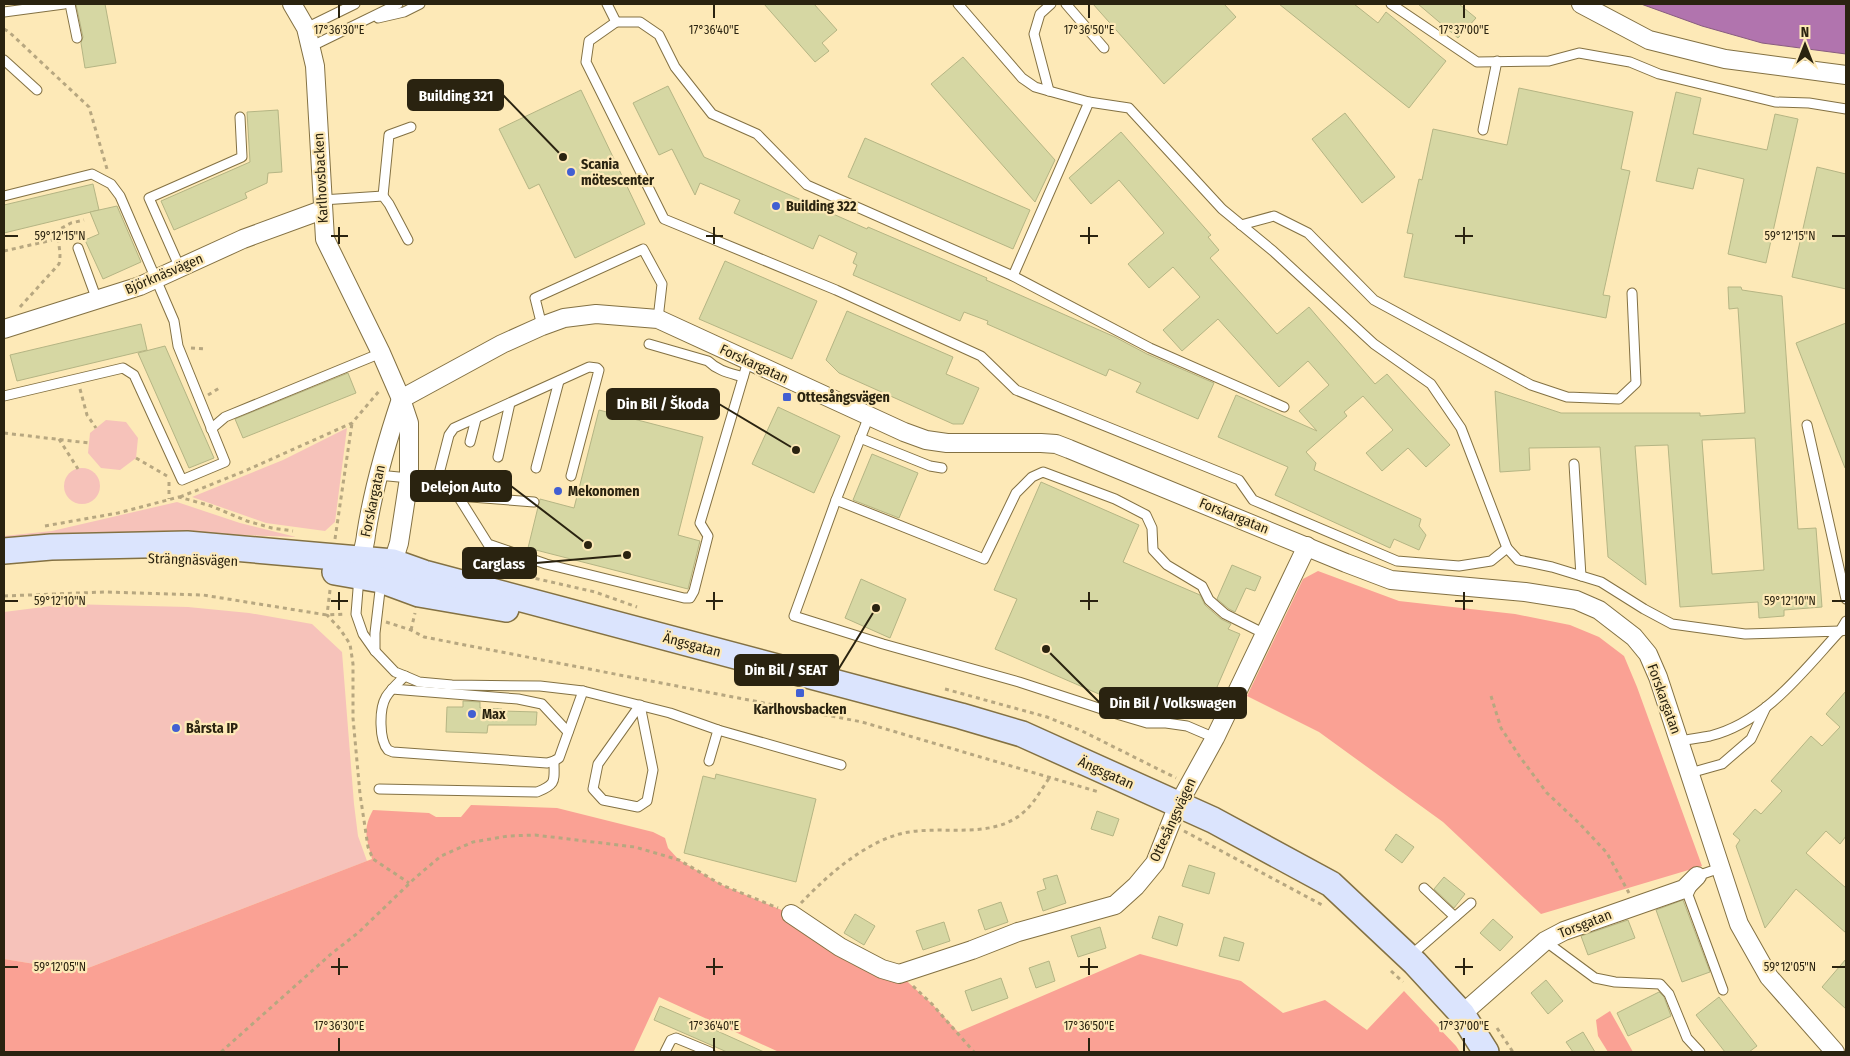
<svg xmlns="http://www.w3.org/2000/svg" width="1850" height="1056" font-family="'Fira Sans Condensed',sans-serif">
<style>
.green{fill:#f6c2ba}
.forest{fill:#faa194}
.water{fill:#b174ae;stroke:#885c7f}
.building{fill:#d6d7a3;stroke:#b5b584;fill-rule:evenodd}
.lines{fill:none;stroke-linecap:round;stroke-linejoin:round}
.service-casing{stroke:#837143;stroke-width:11}
.minor-casing{stroke:#837143;stroke-width:20}
.secondary-casing{stroke:#837143;stroke-width:28}
.path{stroke:#b7a780;stroke-width:3;stroke-dasharray:4 4;stroke-linecap:butt}
.service{stroke:#fff;stroke-width:9}
.minor{stroke:#fff;stroke-width:18}
.secondary{stroke:#dbe4fd;stroke-width:25}
.ticks{fill:none;stroke:#2a2310;stroke-width:2}
.poi-dot{fill:#425fd2;stroke:#fde9b7;stroke-width:2}
.labels{text-anchor:middle;dominant-baseline:central;stroke-width:4.5;stroke-linejoin:round;paint-order:stroke}
.poi-label{font-size:14px;font-weight:bold;fill:#2a2310;stroke:#fde9b7;text-anchor:start}
.street-label{font-size:14px;fill:#2a2310;stroke:#fde9b7}
.ticks-label{font-size:12px;text-anchor:middle;fill:#2a2310;stroke:#fde9b7;stroke-width:4.5;stroke-linejoin:round;paint-order:stroke}
.leader{fill:none;stroke:#2a2310;stroke-width:2}
.callout-dot{fill:#2a2310;stroke:#fde9b7;stroke-width:2}
.callout{fill:#2a2310;stroke:#2a2310;stroke-width:2}
.callout-label{font-size:15px;text-anchor:middle;font-weight:bold;fill:#fff}
</style>
<rect width="100%" height="100%" fill="#fde9b7"/>
<!-- green -->
<g class="green">
<path d="M106,420L126,422L138,438L136,458L120,470L101,468L88,453L90,433Z"/>
<path d="M347,428L335,522L325,531L266,523L192,497L283,460Z"/>
<circle cx="82" cy="486" r="18"/>
<path d="M177,502L240,523L296,537L189,533L4,541V536L52,531Z"/>
<path d="M67,604L188,607L249,613L312,624L342,652L354,804L358,836L367,861L88,968L47,966L4,959V612Z"/>
</g>
<!-- forest -->
<g class="forest">
<path d="M1318,571L1399,601L1515,614L1570,625L1599,637L1624,656L1637,687L1702,866L1541,914L1443,822L1319,732L1247,696L1303,579Z"/>
<path d="M471,805L557,808L653,832L665,838L668,848L679,860L722,885L791,914L899,974L932,1004L958,1032L1140,954L1241,981L1283,1013L1325,1000L1367,1030L1404,991L1456,1046L1460,1052H779L659,997L634,1051L4,1052V959L47,966L88,968L372,859C367,839 362,830 373,810L429,813L436,817H461Z"/>
<path d="M1610,1011L1633,1052H1608L1598,1036L1596,1020Z"/>
</g>
<!-- water -->
<path class="water" d="M1641,4H1846V54L1762,43L1702,26Z"/>
<!-- building -->
<g class="building">
<path d="M76,4H105L116,63L85,68L81,43L83,37Z"/>
<path d="M764,4H814L837,30L822,43L829,51L815,62Z"/>
<path d="M1093,4H1224L1236,17L1164,84Z"/>
<path d="M1279,4H1354L1378,23L1386,12L1446,61L1409,108Z"/>
<path d="M1418,4H1459L1476,18L1458,38Z"/>
<path d="M963,57L1055,160L1035,202L931,84Z"/>
<path d="M668,86L704,157L867,229L868,227L987,278L986,280L1115,337L1147,354L1214,383L1198,419L1136,392L1141,383L1109,369L1106,376L987,324L988,321L964,312L960,321L853,275L857,265L853,263L857,253L819,235L813,249L734,213L740,200L700,183L695,195L672,149L659,155L633,103Z"/>
<path d="M1519,88L1633,112L1621,169L1630,171L1603,295L1610,296L1606,318L1404,277L1413,234L1407,233L1419,179L1422,180L1433,129L1507,145Z"/>
<path d="M581,90L645,224L575,258L539,184L529,189L499,129Z"/>
<path d="M1676,92L1701,98L1693,134L1767,150L1775,114L1798,119L1766,263L1728,254L1744,179L1698,168L1693,189L1656,181Z"/>
<path d="M278,110L282,172L268,173L267,183L245,193L247,198L174,230L161,201L250,162L247,112Z"/>
<path d="M1345,113L1395,177L1362,203L1312,139Z"/>
<path d="M1121,132L1211,235L1208,237L1219,250L1210,258L1277,334L1309,307L1375,384L1387,374L1450,445L1426,467L1408,448L1382,471L1366,453L1393,430L1363,396L1344,412L1347,416L1306,452L1316,463L1314,470L1421,519L1419,526L1426,535L1419,550L1394,539L1390,548L1275,495L1288,467L1218,437L1236,395L1317,431L1299,411L1329,385L1308,361L1279,387L1218,319L1182,351L1163,330L1200,297L1173,267L1149,288L1128,264L1164,233L1119,180L1091,204L1069,178Z"/>
<path d="M865,138L1030,210L1013,249L848,177Z"/>
<path d="M1817,167L1846,174V289L1792,277Z"/>
<path d="M93,184L99,210L4,233V205Z"/>
<path d="M117,206L141,262L103,279L85,240L99,234L90,212Z"/>
<path d="M725,261L817,301L792,359L699,319Z"/>
<path d="M1728,287H1741L1742,290L1782,296L1798,529L1816,528L1822,607L1784,610V616L1759,618L1758,602L1680,607L1668,445L1635,446L1646,585L1608,557L1600,447L1529,448L1530,470L1500,472L1495,391L1561,413H1700V416L1745,413L1738,308L1729,309ZM1755,438L1764,570L1712,574L1702,440Z"/>
<path d="M847,311L953,357L946,374L979,388L963,424H953L839,373L826,360Z"/>
<path d="M1846,323V468H1845L1796,343Z"/>
<path d="M141,324L147,350L17,381L10,355Z"/>
<path d="M165,346L214,458L189,468L138,353Z"/>
<path d="M348,373L356,393L243,438L235,419Z"/>
<path d="M778,407L840,436L814,493L752,464Z"/>
<path d="M599,410L703,437L678,535L700,541L688,589L528,548L540,499L574,508Z"/>
<path d="M872,454L918,473L899,518L853,500Z"/>
<path d="M1041,482L1139,525L1123,562L1200,595L1205,605L1221,619L1231,624L1228,629L1240,634L1204,717L1153,695L1145,714L995,649L1017,599L994,590Z"/>
<path d="M1232,565L1261,577L1255,591L1246,588L1235,612L1229,609L1217,599Z"/>
<path d="M861,579L906,599L890,638L845,618Z"/>
<path d="M1846,691V836L1840,844L1826,831L1806,853L1846,888V933L1796,889L1765,928L1736,846L1740,840L1733,834L1755,809L1761,814L1782,791L1771,781L1811,736L1822,746L1840,727L1826,714Z"/>
<path d="M463,701L480,702V708L502,709V711L537,712L536,725H488L487,733L446,732L447,707H463Z"/>
<path d="M716,774L816,799L796,882L684,853L703,776L715,779Z"/>
<path d="M1097,811L1119,819L1113,836L1091,829Z"/>
<path d="M1396,834L1414,847L1402,863L1385,850Z"/>
<path d="M1189,865L1215,873L1209,894L1182,886Z"/>
<path d="M1057,875L1066,903L1043,911L1037,892L1046,889L1043,879Z"/>
<path d="M1444,877L1465,894L1454,908L1434,889Z"/>
<path d="M1683,900L1710,972L1682,982L1656,910Z"/>
<path d="M1001,902L1008,922L985,930L978,910Z"/>
<path d="M855,914L875,926L864,945L844,933Z"/>
<path d="M1159,916L1183,924L1177,946L1152,938Z"/>
<path d="M1493,919L1513,937L1500,951L1480,933Z"/>
<path d="M1628,920L1635,938L1588,955L1581,936Z"/>
<path d="M944,922L950,941L923,950L916,931Z"/>
<path d="M1100,927L1106,948L1078,957L1071,936Z"/>
<path d="M1224,937L1244,943L1239,961L1219,956Z"/>
<path d="M1846,959V1009L1822,987Z"/>
<path d="M1049,961L1055,981L1036,988L1029,968Z"/>
<path d="M1001,978L1008,998L972,1011L965,991Z"/>
<path d="M1546,980L1563,1001L1548,1014L1531,993Z"/>
<path d="M1659,992L1664,997L1671,1016L1628,1036L1617,1013Z"/>
<path d="M1719,997L1757,1046L1749,1052H1725L1696,1015Z"/>
<path d="M660,1006L695,1021L764,1052H727L654,1020Z"/>
<path d="M1583,1032L1595,1052H1573L1566,1042Z"/>
</g>
<g class="lines">
<defs>
<g id="service">
<path d="M70,4L77,38"/>
<path d="M607,4L616,22L589,41L586,62L664,219L836,290L981,356L1016,390L1239,480L1253,500L1397,561L1459,566L1491,561L1507,548L1518,560L1552,567L1601,582L1644,609L1672,624L1745,634L1840,631C1803,671 1766,722 1710,736C1700,738 1690,739 1680,741"/>
<path d="M958,4L1022,78L1035,87L1049,91L1089,102L1129,108L1222,209L1273,251L1374,344L1431,384L1461,428L1507,548"/>
<path d="M1066,4L1104,48"/>
<path d="M1391,4L1477,62L1549,61L1579,53L1630,62L1659,74L1775,102L1809,103L1846,109"/>
<path d="M4,12L64,4"/>
<path d="M378,18L404,12L420,4"/>
<path d="M616,22H640L659,35L675,67L712,114L757,134L807,185L1013,276L1150,348L1284,407"/>
<path d="M306,28L355,4"/>
<path d="M310,47L398,4"/>
<path d="M4,60L37,90"/>
<path d="M1049,91L1034,34L1040,14L1051,4"/>
<path d="M1483,130L1497,61"/>
<path d="M4,196L92,174L111,184L120,196L174,321L178,346L225,462L182,480L134,375L123,368L4,396"/>
<path d="M383,196L389,135L411,127"/>
<path d="M322,200L383,196L389,204L408,240"/>
<path d="M1241,225L1274,216L1308,233L1374,300L1531,385L1567,397L1619,399L1636,383L1632,293"/>
<path d="M78,248L97,300"/>
<path d="M180,268L149,198L242,157L240,117"/>
<path d="M1013,276L1089,102"/>
<path d="M542,326L535,298L643,249L662,284L658,319"/>
<path d="M649,344L708,361C718,371 730,373 743,377"/>
<path d="M869,416L836,500L794,616L883,644L1019,682L1120,715L1147,723H1166L1187,726L1215,738"/>
<path d="M1807,425L1846,599"/>
<path d="M211,429L225,417L381,353"/>
<path d="M860,438L930,466L942,468"/>
<path d="M470,442L476,419"/>
<path d="M498,457L510,403"/>
<path d="M1574,464L1581,576"/>
<path d="M536,468L559,381"/>
<path d="M378,475L409,478L435,489L458,496L534,502"/>
<path d="M435,489L449,435L454,428L589,367L597,368L599,370L571,476"/>
<path d="M458,496L488,544L546,564L684,598H690L694,591L708,536L700,523L748,361"/>
<path d="M836,500L984,559L1016,493L1032,477L1043,472L1115,499L1146,515L1152,528L1153,550L1167,565L1202,586L1209,600L1225,614L1265,634"/>
<path d="M359,577L356,614L363,634L375,651L395,672L405,676L419,682L452,685L540,686L583,691L670,713L718,730L709,761"/>
<path d="M1846,621L1840,631L1846,630"/>
<path d="M375,651V633L381,582"/>
<path d="M405,676C399,682 391,689 386,697C379,709 379,740 388,750L393,752L547,763L554,761L559,758L583,691"/>
<path d="M392,689L518,699L542,704L568,732"/>
<path d="M640,705L653,770L647,801L638,807L603,800L593,789L598,764Z"/>
<path d="M718,730L841,765"/>
<path d="M1690,773L1722,764L1751,739L1766,707"/>
<path d="M379,789L537,792C557,784 554,781 554,761"/>
<path d="M1720,868L1697,876L1688,895L1723,990"/>
<path d="M1424,888L1455,917"/>
<path d="M1545,941L1595,978L1615,982L1660,984L1669,994L1687,1038L1700,1052"/>
<path d="M1409,957L1471,903"/>
<path d="M665,1052L671,1040L676,1038L710,1052"/>
</g>
<g id="minor">
<path d="M292,4L306,28L315,66L325,239L381,353L401,399L409,423V478L399,543L393,562L387,572"/>
<path d="M1581,4L1649,40L1725,59L1846,75"/>
<path d="M4,329L140,286L243,239L322,210"/>
<path d="M359,569C360,558 365,547 366,535C373,489 386,444 401,399L502,344L542,326L564,318L596,314L658,319L904,432L926,440L947,443H1041L1056,444L1069,449L1346,563L1391,580L1525,592L1576,600L1599,610L1634,637L1648,654L1658,677L1739,924L1769,977L1835,1052"/>
<path d="M791,914L840,947L882,969L899,974L972,950L1018,932L1115,905L1136,886L1155,863L1178,805L1215,738L1307,546"/>
<path d="M1462,1014L1545,941L1564,931L1684,889L1697,876"/>
</g>
<g id="secondary">
<path d="M4,551L51,547L187,544L393,562L424,573L961,716L1022,734L1213,820L1331,884L1415,963L1462,1014L1486,1052"/>
<path d="M335,572L381,580L419,594L506,609"/>
</g>
</defs>
<!-- service casing -->
<use href="#service" class="service-casing"/>
<!-- minor casing -->
<use href="#minor" class="minor-casing"/>
<!-- secondary casing -->
<use href="#secondary" class="secondary-casing"/>
<!-- path -->
<g class="path">
<path d="M4,29L9,32L89,107L107,169"/>
<path d="M4,251L57,239"/>
<path d="M20,307L59,264C62,252 57,242 58,230L71,223L84,220"/>
<path d="M191,348L205,349"/>
<path d="M80,389L87,415L96,428"/>
<path d="M208,395L221,387"/>
<path d="M4,433L89,443"/>
<path d="M59,439L78,469"/>
<path d="M136,458L167,476"/>
<path d="M169,482V499"/>
<path d="M180,497L247,470L352,423L380,390"/>
<path d="M45,526L118,513L179,497L211,506L247,521L272,528L293,531"/>
<path d="M335,539L352,423"/>
<path d="M481,566L595,592L637,607"/>
<path d="M330,590L327,615L340,629L350,644L353,664V718L360,794L368,847L373,859L409,883"/>
<path d="M4,596L104,592L203,595L327,615L346,614"/>
<path d="M386,622L411,630L424,637L862,722L1099,792"/>
<path d="M411,630L415,613"/>
<path d="M945,689L1047,717L1082,731L1176,778"/>
<path d="M1491,696L1501,728L1520,757L1547,793L1579,823L1607,853L1629,893"/>
<path d="M1184,831L1324,906"/>
<path d="M801,903C827,876 859,847 896,835C938,822 990,843 1025,811C1035,802 1042,788 1050,777"/>
<path d="M1391,971L1403,982"/>
<path d="M913,986L932,1004L974,1052"/>
<path d="M1497,1028L1513,1052"/>
<path d="M221,1052L331,954L359,932L415,878L441,856L473,842L508,836L535,835L635,847L679,860L722,885L778,908"/>
</g>
<!-- service -->
<use href="#service" class="service"/>
<!-- minor -->
<use href="#minor" class="minor"/>
<!-- secondary -->
<use href="#secondary" class="secondary"/>
</g>
<!-- ticks -->
<path class="ticks" d="M339,5V18M714,5V18M1089,5V18M1464,5V18M339,227V244M714,227V244M1089,227V244M1464,227V244M5,236H18M331,236H348M706,236H723M1080,236H1098M1455,236H1473M1832,236H1845M339,592V610M714,592V610M1089,592V610M1464,592V610M5,601H18M331,601H348M706,601H723M1080,601H1098M1455,601H1473M1832,601H1845M339,958V975M714,958V975M1089,958V975M1464,958V975M5,967H18M331,967H348M706,967H723M1080,967H1098M1455,967H1473M1832,967H1845M339,1038V1051M714,1038V1051M1089,1038V1051M1464,1038V1051"/>
<!-- markers -->
<g class="poi-dot">
<circle cx="571" cy="172" r="5"/>
<circle cx="776" cy="206" r="5"/>
<rect x="782" y="392" width="10" height="10" rx="2.5"/>
<circle cx="558" cy="491" r="5"/>
<rect x="795" y="688" width="10" height="10" rx="2.5"/>
<circle cx="472" cy="714" r="5"/>
<circle cx="176" cy="728" r="5"/>
</g>
<g class="labels">
<!-- poi labels -->
<g class="poi-label">
<text x="581" y="164">Scania<tspan x="581" dy="16">mötescenter</tspan></text>
<text x="786" y="206">Building 322</text>
<text x="797" y="397">Ottesångsvägen</text>
<text x="568" y="491">Mekonomen</text>
<text x="800" y="709" text-anchor="middle">Karlhovsbacken</text>
<text x="482" y="714">Max</text>
<text x="186" y="728">Bårsta IP</text>
</g>
<!-- street labels -->
<g class="street-label">
<text transform="translate(321 178) rotate(-93)">Karlhovsbacken</text>
<text transform="translate(164 274) rotate(-23)">Björknäsvägen</text>
<text transform="translate(754 364) rotate(25)">Forskargatan</text>
<text transform="translate(373 501) rotate(-78)">Forskargatan</text>
<text transform="translate(1234 516) rotate(22)">Forskargatan</text>
<text transform="translate(193 560) rotate(2)">Strängnäsvägen</text>
<text transform="translate(692 645) rotate(15)">Ängsgatan</text>
<text transform="translate(1664 699) rotate(70)">Forskargatan</text>
<text transform="translate(1106 773) rotate(24)">Ängsgatan</text>
<text transform="translate(1173 820) rotate(-65)">Ottesångsvägen</text>
<text transform="translate(1585 924) rotate(-21)">Torsgatan</text>
</g>
</g>
<g class="ticks-label">
<text x="339" y="34">17°36'30"E</text>
<text x="714" y="34">17°36'40"E</text>
<text x="1089" y="34">17°36'50"E</text>
<text x="1464" y="34">17°37'00"E</text>
<text x="60" y="240">59°12'15"N</text>
<text x="1790" y="240">59°12'15"N</text>
<text x="60" y="605">59°12'10"N</text>
<text x="1790" y="605">59°12'10"N</text>
<text x="60" y="971">59°12'05"N</text>
<text x="1790" y="971">59°12'05"N</text>
<text x="339" y="1030">17°36'30"E</text>
<text x="714" y="1030">17°36'40"E</text>
<text x="1089" y="1030">17°36'50"E</text>
<text x="1464" y="1030">17°37'00"E</text>
</g>
<!-- callouts -->
<path class="leader" d="M563 157L503 95M796 450L719 404M588 545L511 486M627 555L536 563M876 608L838 670M1046 649L1100 703"/>
<g class="callout-dot">
<circle cx="563" cy="157" r="5"/>
<circle cx="796" cy="450" r="5"/>
<circle cx="588" cy="545" r="5"/>
<circle cx="627" cy="555" r="5"/>
<circle cx="876" cy="608" r="5"/>
<circle cx="1046" cy="649" r="5"/>
</g>
<g class="callout">
<rect x="408" y="80" width="95" height="30" rx="5"/>
<rect x="607" y="389" width="112" height="30" rx="5"/>
<rect x="411" y="471" width="100" height="30" rx="5"/>
<rect x="463" y="548" width="73" height="30" rx="5"/>
<rect x="735" y="655" width="103" height="30" rx="5"/>
<rect x="1100" y="688" width="146" height="30" rx="5"/>
</g>
<g class="callout-label">
<text x="456" y="101">Building 321</text>
<text x="663" y="409">Din Bil / Škoda</text>
<text x="461" y="492">Delejon Auto</text>
<text x="499" y="569">Carglass</text>
<text x="786" y="675">Din Bil / SEAT</text>
<text x="1173" y="708">Din Bil / Volkswagen</text>
</g>
<!-- border -->
<rect width="1850" height="1056" fill="none" stroke="#2a2310" stroke-width="10"/>
<!-- north arrow -->
<g transform="translate(1805 45)" stroke="#fde9b7" stroke-width="4" paint-order="stroke">
<path d="M0-4L9 19L0 12L-9 19Z" fill="#2a2310"/>
<text y="-8" font-size="14" font-weight="bold" text-anchor="middle" fill="#2a2310">N</text>
</g>
</svg>
